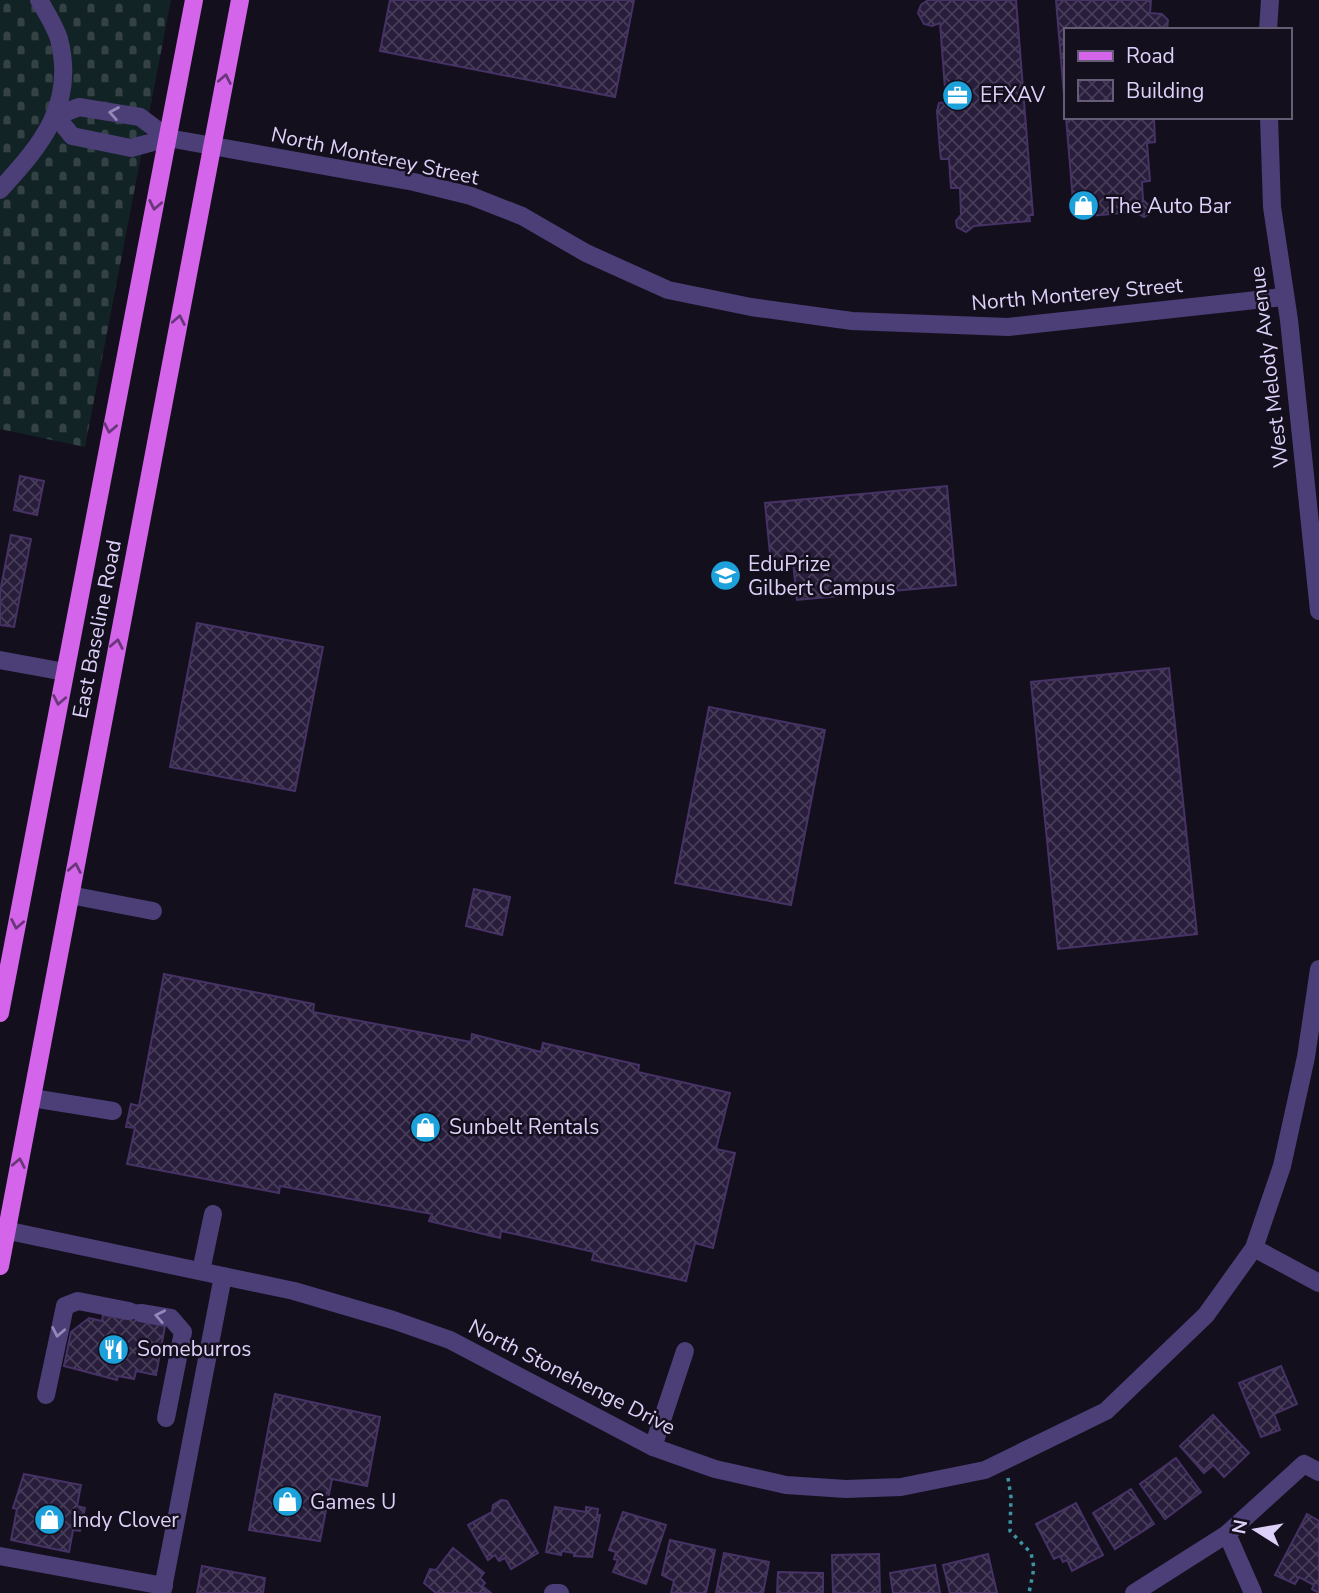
<svg xmlns="http://www.w3.org/2000/svg" width="1319" height="1593" font-family="'Nunito Sans',sans-serif">
<style>
.cemetery{fill:url(#cemetery-stones)}
.building{fill:url(#building-cross-hatch);stroke:#463265;stroke-width:2}
.lines{fill:none;stroke-linecap:round;stroke-linejoin:round}
.path{stroke:#3c94a2;stroke-width:3.5;stroke-dasharray:3.5 5;stroke-linecap:butt}
.minor{stroke:#4c3f77;stroke-width:18}
.major{stroke:#d465eb;stroke-width:18}
.oneway{stroke:#6a367a}
.oneway2{stroke:#9488b8}
.labels{text-anchor:middle;dominant-baseline:central;stroke-width:5;stroke-linejoin:round;paint-order:stroke}
.poi-label{font-size:21px;fill:#ddd1f9;stroke:#140f1d;text-anchor:start}
.street-label{font-size:21px;fill:#ddd1f9;stroke:#140f1d}
</style>
<defs>
<pattern id="cemetery-stones" width="16" height="16" patternUnits="userSpaceOnUse" patternTransform="scale(1.75)"><rect width="16" height="16" fill="#122326"/><path d="M2 7V4a2 2 0 0 1 4 0v3zM10 15v-3a2 2 0 0 1 4 0v3z" fill="#344246"/></pattern>
<pattern id="building-cross-hatch" width="8" height="8" patternUnits="userSpaceOnUse" patternTransform="scale(1.75)"><rect width="8" height="8" fill="#291d3c"/><path d="M0 0l8 8M0 8l8-8" fill="none" stroke="#483d59"/></pattern>
</defs>
<rect width="100%" height="100%" fill="#140f1d"/>
<!-- cemetery -->
<path class="cemetery" d="M0,0H171L85,447L0,429Z"/>
<!-- building -->
<g class="building">
<path d="M390,0H634L615,97L380,51Z"/>
<path d="M928,0H1016L1033,215H1029L1030,221L974,226L966,232L957,227L956,221L961,215L960,188H951L949,159H941L940,151L937,111L939,103L946,102L940,23L932,26L924,24L918,13L921,5Z"/>
<path d="M1056,0H1151L1150,13L1162,14L1168,20L1167,29L1065,30V107Z"/>
<path d="M1066,117H1154L1155,142L1147,143L1150,181L1142,182L1143,200L1151,207L1149,214L1144,217L1135,212L1077,217L1074,213Z"/>
<path d="M20,476L44,481L37,515L14,510Z"/>
<path d="M947,486L956,585L797,600L793,562L771,564L765,503Z"/>
<path d="M11,535L31,539L14,627L0,625V592Z"/>
<path d="M197,623L323,647L295,791L170,767Z"/>
<path d="M1169,668L1197,934L1058,949L1031,682Z"/>
<path d="M709,707L825,730L791,905L675,883Z"/>
<path d="M474,889L510,897L502,935L466,926Z"/>
<path d="M164,974L314,1004L313,1012L471,1042L472,1034L541,1052L543,1043L639,1065L638,1072L730,1093L716,1149L735,1153L713,1248L695,1243L686,1281L592,1260L594,1252L501,1231L500,1238L429,1221L432,1214L280,1186L279,1193L127,1164L135,1128L126,1127L131,1104L139,1106Z"/>
<path d="M130,1304L142,1306L139,1321L165,1326L156,1375L136,1371L134,1379L118,1376L117,1380L64,1366L71,1332L89,1318L102,1321L103,1315L127,1319Z"/>
<path d="M1281,1366L1297,1404L1274,1414L1280,1430L1261,1437L1239,1383Z"/>
<path d="M275,1394L380,1417L367,1486L332,1479L320,1541L249,1530Z"/>
<path d="M1213,1415L1249,1453L1224,1477L1213,1465L1204,1473L1180,1446Z"/>
<path d="M1176,1458L1201,1492L1165,1519L1140,1484Z"/>
<path d="M24,1474L81,1485L77,1506L85,1508L80,1531L73,1530L69,1552L11,1540L17,1509L13,1508Z"/>
<path d="M1131,1489L1154,1524L1115,1549L1093,1513Z"/>
<path d="M501,1500L507,1501L538,1553L511,1569L505,1558L499,1561L495,1555L488,1560L468,1525L492,1512L493,1505Z"/>
<path d="M1076,1503L1103,1555L1072,1571L1067,1560L1063,1562L1060,1556L1054,1559L1036,1524Z"/>
<path d="M555,1507L586,1512V1507L598,1509L597,1515H600L592,1557L574,1556V1553L562,1551L561,1555L546,1552Z"/>
<path d="M623,1512L666,1525L646,1584L613,1572L618,1560L614,1559L616,1552L609,1550Z"/>
<path d="M1307,1514L1319,1521V1593L1312,1589L1314,1585L1299,1577L1295,1584L1275,1575Z"/>
<path d="M670,1540L715,1550L706,1593H671L674,1581L662,1575Z"/>
<path d="M453,1548L484,1573L480,1578L485,1583L482,1586L491,1593H436L424,1583L430,1569L436,1570Z"/>
<path d="M724,1553L769,1562L763,1593H716Z"/>
<path d="M879,1554L880,1593H833L832,1555Z"/>
<path d="M988,1554L997,1593H950L943,1565Z"/>
<path d="M935,1565L940,1593H893L890,1573Z"/>
<path d="M202,1566L265,1578L263,1593H197Z"/>
<path d="M778,1572L823,1573V1593H777Z"/>
</g>
<g class="lines">
<!-- path -->
<path class="path" d="M1008,1478L1011,1497L1010,1531L1031,1553L1034,1568L1029,1593"/>
<!-- minor -->
<g class="minor">
<path d="M1268,30L1270,0"/>
<path d="M1269,117L1272,207L1289,320L1319,611"/>
<path d="M168,138L131,148L72,136L56,116L79,107L140,117L168,138L414,182L471,196L522,216L586,253L668,290L751,307L852,321L1008,327L1283,297"/>
<path d="M0,190C41,145 76,105 59,39C55,26 46,12 39,0"/>
<path d="M0,660L65,672"/>
<path d="M70,895L153,911"/>
<path d="M32,1098L113,1111"/>
<path d="M0,1229L294,1291L393,1320L450,1340L653,1447L715,1469L786,1485L846,1489L901,1487L985,1470L1106,1411L1206,1315L1254,1248L1282,1166L1306,1057L1319,969"/>
<path d="M1254,1248L1319,1283"/>
<path d="M201,1271L213,1214"/>
<path d="M141,1313L171,1318L183,1332L166,1418"/>
<path d="M46,1395L65,1306L78,1301L129,1311"/>
<path d="M653,1447L685,1351"/>
<path d="M1227,1534L1253,1593"/>
<path d="M0,1556L164,1586"/>
<path d="M162,1593L223,1276"/>
<path d="M553,1593H560"/>
<path d="M1134,1593L1227,1534L1304,1464L1319,1472"/>
</g>
<!-- major -->
<g class="major">
<path d="M0,1013L194,0"/>
<path d="M0,1266L240,0"/>
</g>
</g>
<!-- one-way arrows -->
<defs><path id="oneway-chevron" d="M-2-3.5L2.5 0L-2 3.5" fill="none" stroke-width="1.6" stroke-linecap="round" stroke-linejoin="round" transform="scale(1.75)"/></defs>
<g class="oneway">
<use href="#oneway-chevron" transform="translate(225 79) rotate(-79)"/>
<use href="#oneway-chevron" transform="translate(155 205) rotate(101)"/>
<use href="#oneway-chevron" transform="translate(179 320) rotate(-79)"/>
<use href="#oneway-chevron" transform="translate(110 428) rotate(101)"/>
<use href="#oneway-chevron" transform="translate(117 644) rotate(-79)"/>
<use href="#oneway-chevron" transform="translate(59 700) rotate(101)"/>
<use href="#oneway-chevron" transform="translate(75 868) rotate(-79)"/>
<use href="#oneway-chevron" transform="translate(17 924) rotate(101)"/>
<use href="#oneway-chevron" transform="translate(19 1163) rotate(-79)"/>
</g>
<g class="oneway2">
<use href="#oneway-chevron" transform="translate(114 113) rotate(-170)"/>
<use href="#oneway-chevron" transform="translate(160 1316) rotate(-169)"/>
<use href="#oneway-chevron" transform="translate(58 1332) rotate(101)"/>
</g>
<!-- icons -->
<defs>
<symbol id="office-disc" viewBox="-11 -11 22 22"><circle r="9.5" fill="#1ca1da" stroke="#140f1d"/><path d="M-6-3h4V-5.5h4V-3h4V5H-6ZM-1-4.5V-3h2v-1.5ZM-6 0V1H6V0Z" fill="#fff"/></symbol>
<symbol id="shop-disc" viewBox="-11 -11 22 22"><circle r="9.5" fill="#1ca1da" stroke="#140f1d"/><path d="M-5-2.5h2.3a2.7 3.5 0 0 1 5.4 0H5L5.5 6h-11ZM-1.5-2.5h3a1.5 2.3 0 0 0-3 0Z" fill="#fff"/></symbol>
<symbol id="school-disc" viewBox="-11 -11 22 22"><circle r="9.5" fill="#1ca1da" stroke="#140f1d"/><path d="M0-5L7-2L0 1L-7-2ZM-4 1L0 2.5L4 1V4Q0 6-4 4Z" fill="#fff"/></symbol>
<symbol id="restaurant-disc" viewBox="-11 -11 22 22"><circle r="9.5" fill="#1ca1da" stroke="#140f1d"/><path d="M-5-6h1v4h1v-4h1v4h1v-4h1v5L-1.5 .5V6h-2V.5L-5-1ZM5-6V6H3V1.5H1.5Q1.5-4 5-6Z" fill="#fff"/></symbol>
</defs>
<g fill-rule="evenodd">
<use href="#office-disc" x="940" y="78" width="35" height="35"/>
<use href="#shop-disc" x="1066" y="188" width="35" height="35"/>
<use href="#school-disc" x="708" y="558" width="35" height="35"/>
<use href="#shop-disc" x="408" y="1110" width="35" height="35"/>
<use href="#restaurant-disc" x="96" y="1332" width="35" height="35"/>
<use href="#shop-disc" x="270" y="1484" width="35" height="35"/>
<use href="#shop-disc" x="32" y="1502" width="35" height="35"/>
</g>
<g class="labels">
<!-- poi labels -->
<g class="poi-label">
<text x="980" y="95">EFXAV</text>
<text x="1106" y="206">The Auto Bar</text>
<text x="748" y="564">EduPrize<tspan x="748" dy="24">Gilbert Campus</tspan></text>
<text x="449" y="1127">Sunbelt Rentals</text>
<text x="137" y="1349">Someburros</text>
<text x="310" y="1502">Games U</text>
<text x="72" y="1520">Indy Clover</text>
</g>
<!-- street labels -->
<g class="street-label">
<text transform="translate(375 156) rotate(12)">North Monterey Street</text>
<text transform="translate(1077 294) rotate(-5)">North Monterey Street</text>
<text transform="translate(1269 367) rotate(-97)">West Melody Avenue</text>
<text transform="translate(97 629) rotate(-79)">East Baseline Road</text>
<text transform="translate(572 1377) rotate(27)">North Stonehenge Drive</text>
</g>
</g>
<!-- legend -->
<rect x="1064" y="28" width="228" height="91" fill="#140f1d" stroke="#645d75" stroke-width="2"/>
<rect x="1078" y="51" width="35" height="10" fill="#d465eb" stroke="#645d75" stroke-width="2"/>
<text x="1126" y="63" font-size="21" fill="#ddd1f9">Road</text>
<rect x="1078" y="80" width="35" height="21" fill="url(#building-cross-hatch)" stroke="#645d75" stroke-width="2"/>
<text x="1126" y="98" font-size="21" fill="#ddd1f9">Building</text>
<!-- north arrow -->
<g transform="translate(1256 1530) rotate(281)" stroke="#140f1d" stroke-width="5" paint-order="stroke">
<path d="M0-5L12 26L0 18L-12 26Z" fill="#ddd1f9"/>
<text y="-10" font-size="19" font-weight="bold" text-anchor="middle" fill="#ddd1f9">N</text>
</g>
</svg>
